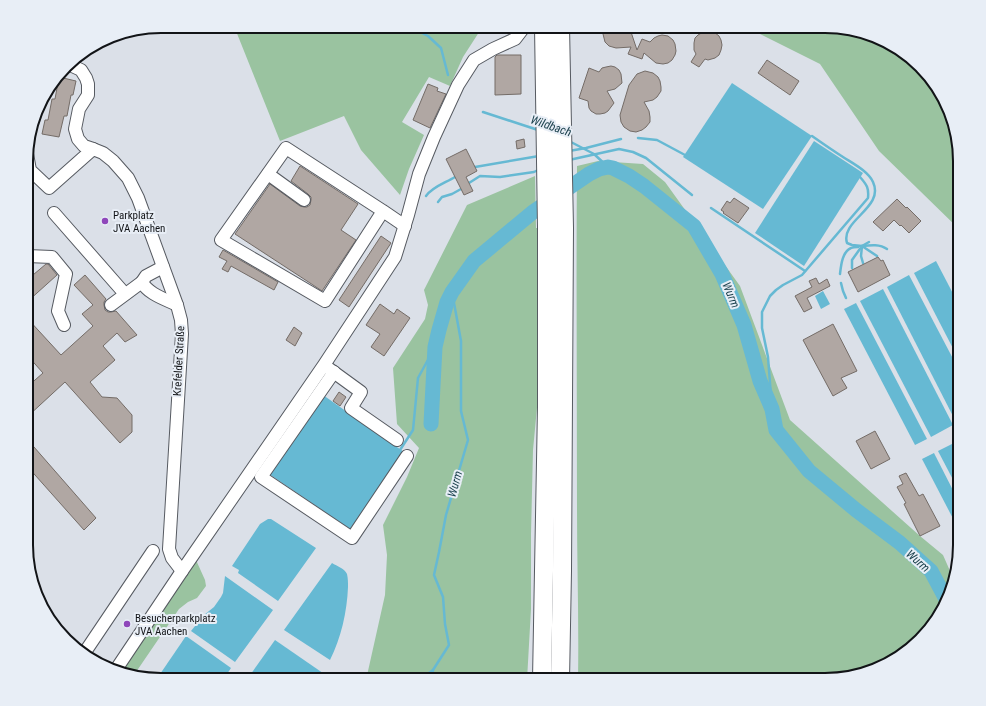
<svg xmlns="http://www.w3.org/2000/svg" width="986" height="706" font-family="'Roboto Condensed',sans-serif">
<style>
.green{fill:#9ac3a0}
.water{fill:#66b9d3}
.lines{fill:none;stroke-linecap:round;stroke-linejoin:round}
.stream{stroke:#66b9d3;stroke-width:2.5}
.river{stroke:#66b9d3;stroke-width:15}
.building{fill:#b0a7a3;stroke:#746c67}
.minor-casing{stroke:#565a61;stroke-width:14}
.highway-casing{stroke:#565a61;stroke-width:20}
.minor{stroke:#fff;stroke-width:12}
.highway{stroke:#fff;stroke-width:18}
.poi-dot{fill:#8f47ba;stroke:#e8eef6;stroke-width:1.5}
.labels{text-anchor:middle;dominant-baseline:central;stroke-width:4;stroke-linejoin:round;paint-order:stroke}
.poi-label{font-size:11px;fill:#121417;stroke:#e8eef6;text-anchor:start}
.street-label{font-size:11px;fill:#121417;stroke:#e8eef6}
.water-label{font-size:12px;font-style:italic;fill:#193f4b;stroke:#e8eef6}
.rim{fill:none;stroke:#121417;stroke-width:2}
</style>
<rect width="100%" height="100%" fill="#dbe0e8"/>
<!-- green -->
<g class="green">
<path d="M234,26H483L463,57L450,86L429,77L402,122L424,135L409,169L400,195L361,150L344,116L280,141Z"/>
<path d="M744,26H834L869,33L907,54L946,101L960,152V230L879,151L820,64Z"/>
<path d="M598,161L643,164L665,182L740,286L790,420L920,536L943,555L954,580L950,596L932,627L885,666L825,680H578C579,622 577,565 577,508C577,394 576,280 577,166Z"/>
<path d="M535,176L536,228H538V397L533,450L531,534V609L527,680H366L385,595L387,555L383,525L407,477L419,448L397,424L393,368L425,319L428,305L424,290L467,205Z"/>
<path d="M196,560L205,580L206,586L197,598L188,602L179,609L134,675L120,672Z"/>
</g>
<!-- water -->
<g class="water">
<path d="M732,83L812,136L763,209L683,157Z"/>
<path d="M814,141L863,173L804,266L755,233Z"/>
<path d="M936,261L960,307V362L914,273Z"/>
<path d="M909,275L960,372V422L957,424L887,287Z"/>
<path d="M883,289L953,425L931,437L860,301Z"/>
<path d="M823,291L830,304L821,309L815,296Z"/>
<path d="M856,303L927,439L915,445L844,309Z"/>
<path d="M323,395L404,452L350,529L269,474Z"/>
<path d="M960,440V493L938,451Z"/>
<path d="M934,453L960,504V532L922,459Z"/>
<path d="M268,519H271L316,548L278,601L238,573L239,570L232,566L260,524Z"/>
<path d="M332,563C337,566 345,569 347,574C348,578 348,583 348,587C347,612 341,638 330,660L284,630Z"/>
<path d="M225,576L273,610L235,662L191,631L204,615L214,607L221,597L223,593Z"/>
<path d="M186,636L231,668L223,680H156Z"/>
<path d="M275,640L333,680H250L248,678Z"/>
</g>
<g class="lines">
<!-- stream -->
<g class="stream">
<path d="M350,26L354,29L362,31L381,32L397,30L406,28L414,29L428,36L441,48L448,75"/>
<path d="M483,112L538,130"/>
<path d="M812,136C822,143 832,150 843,157C852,163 868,171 873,182C885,208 840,220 847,243L852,245L862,246L877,256"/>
<path d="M638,138L657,140L685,155"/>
<path d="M569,141L594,154L608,167"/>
<path d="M569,151L586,148L621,139"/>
<path d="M569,160L619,149L633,152L646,158L692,195"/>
<path d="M475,167L539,156"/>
<path d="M469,183L480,176L500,177L534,172L540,169"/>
<path d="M426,196C432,187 445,183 455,177"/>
<path d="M438,202L442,197L452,194L461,189"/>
<path d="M711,208L805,271"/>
<path d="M862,246C871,245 880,244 887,249"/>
<path d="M862,246L861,256L863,263"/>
<path d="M852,268V260L862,246L869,242"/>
<path d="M840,274C841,266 842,252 851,248C853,247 855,247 858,247"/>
<path d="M841,283L843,291L846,298"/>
<path d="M772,409L768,357L762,328V312L770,296L776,290L783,285L802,275L868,198C869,188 867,185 860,177"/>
<path d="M400,450L413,430L418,378L435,347"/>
<path d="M420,680L433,670"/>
<path d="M432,680L433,670L449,645L445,624L443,597L434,575L439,552L446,515L468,440L461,411V341L452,292"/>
</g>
<!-- river -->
<path class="river" d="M431,424L435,347L439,330L447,302L452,292L474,261L533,212L570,187L589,174L599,169L608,167L613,168L629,176L644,186L694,226L722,274L744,325L760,381L772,409L776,430L809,471L856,510L900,543L931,571L947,601"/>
</g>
<!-- building -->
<g class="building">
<path d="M605,26H629L637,50L642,39L650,42L654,38L658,36L662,35L668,36L673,40L675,44L676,51L675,55L672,60L668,63L663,64L656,63L644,53L642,59L628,54L631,47L616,48L609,46L605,42L603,34V29Z"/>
<path d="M705,31H710L714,32L719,36L721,40L722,45L721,50L719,55L715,58L708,60L705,59L699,67L691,62L696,54L694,50V43L695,38L698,35Z"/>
<path d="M497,55H521V94L495,95V57Z"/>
<path d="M767,60L799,81L790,95L758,73Z"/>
<path d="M611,66L615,67L619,70L621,74L622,83L615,89L607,91L614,103L608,111L605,113L600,114H596L591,111L589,108L588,101L579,98L589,68L599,72L602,68L606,67Z"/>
<path d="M645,71L653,73L658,77L660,81L661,87V91L657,97L653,100L644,102L649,111L650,117V122L646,127L642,130L636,132L630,131L624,127L621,122L620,115L629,85L637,74Z"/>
<path d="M59,77L76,81L73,95H71L67,116H64L59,137L42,134L45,120H48L52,99H55Z"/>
<path d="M428,84L438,88L437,91L446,94L430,128L413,120Z"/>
<path d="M524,139L525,147L517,149L516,141Z"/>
<path d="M466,149L477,171L466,177L473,191L464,195L446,159Z"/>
<path d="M300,166L358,204L341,230L356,240L322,291L310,283L235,234L270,184L300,206L304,207H307L310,205L311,200V197L308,194L291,181Z"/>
<path d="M734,198L749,208L738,223L723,213L724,212L721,210L727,201L730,203Z"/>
<path d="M897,199L906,208L907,207L921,221L909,233L901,225L900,226L894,220L883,231L873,222Z"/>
<path d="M381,236L391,243L349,307L339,300Z"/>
<path d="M223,250L278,282L274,290L231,266L228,272L222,269L227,261L219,257Z"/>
<path d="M878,257L881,261L883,260L890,275L858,292L848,272Z"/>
<path d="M46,264H48L57,275L27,302V280Z"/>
<path d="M85,275L106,299L104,302V305L105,310L108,312H111L116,311L137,335L125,342L117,333L103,346L115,360L90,382L102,397L117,398L132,415V432L120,443L65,382L27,417V387L43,373L27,355V318L61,355L93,326L82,314L93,305L74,285Z"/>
<path d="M816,278L819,284L827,279L830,286L807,298L812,308L804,312L795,296L812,287L809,281Z"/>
<path d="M380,304L394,314L397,309L410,318L384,356L371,347L380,334L366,325Z"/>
<path d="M833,324L857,371L841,378L847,388L833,396L803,340Z"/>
<path d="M294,327L302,333L295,346L286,340Z"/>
<path d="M339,392L346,397L340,406L333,401Z"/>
<path d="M875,431L890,459L871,469L856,441Z"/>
<path d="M27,439L96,518L84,530L27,466Z"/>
<path d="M906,473L919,496L923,494L940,526L920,536L904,504L906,503L897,487L903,484L899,476Z"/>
</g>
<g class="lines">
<defs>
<g id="minor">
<path d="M68,64L81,70L86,78L88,84V95L79,109L75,129L78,139L84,146L93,149"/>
<path d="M27,154L30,170L49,188L93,149L103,153L113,161L128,178L138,198L177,305L181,320L182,334L169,549L172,558L182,571"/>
<path d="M268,174L304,200"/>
<path d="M383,211L286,148L221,240L325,301L383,211L405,226"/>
<path d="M54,213L125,294"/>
<path d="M27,256L52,257L66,274L58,311L64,325"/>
<path d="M163,267L146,276L142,282C148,294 165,299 177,305"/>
<path d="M111,305L142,282"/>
<path d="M328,368L361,392L351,408L397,440"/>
<path d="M334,372L261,477L352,538L407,456"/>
<path d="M83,655L153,551"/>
<path d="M115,671L182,571L324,365L395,257L408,215L419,174L434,137L458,85L474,60L493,49L515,39L525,26"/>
</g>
<g id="highway">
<path d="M542,680L547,407V228L544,26"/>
<path d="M560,680L562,571L564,228L560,26"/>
</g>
</defs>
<!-- minor casing -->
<use href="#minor" class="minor-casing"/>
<!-- highway casing -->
<use href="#highway" class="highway-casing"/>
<!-- minor -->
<use href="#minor" class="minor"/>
<!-- highway -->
<use href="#highway" class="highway"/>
</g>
<!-- markers -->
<g class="poi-dot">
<circle cx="105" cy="221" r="4"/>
<circle cx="127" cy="624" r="4"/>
</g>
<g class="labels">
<!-- poi labels -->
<g class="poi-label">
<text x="113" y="215">Parkplatz<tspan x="113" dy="13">JVA Aachen</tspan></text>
<text x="135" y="618">Besucherparkplatz<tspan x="135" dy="13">JVA Aachen</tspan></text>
</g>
<!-- street labels -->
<g class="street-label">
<text transform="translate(179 361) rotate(-87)">Krefelder Straße</text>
</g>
<!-- water labels -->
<g class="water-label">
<text transform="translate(551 126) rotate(19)">Wildbach</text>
<text transform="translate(731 295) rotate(67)">Wurm</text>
<text transform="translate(455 484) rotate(-74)">Wurm</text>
<text transform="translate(918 561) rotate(41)">Wurm</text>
</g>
</g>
<!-- crop -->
<path d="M0 0H986V706H0ZM161 33H825A128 128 0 0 1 953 161V545A128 128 0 0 1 825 673H161A128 128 0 0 1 33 545V161A128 128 0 0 1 161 33Z" fill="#e8eef6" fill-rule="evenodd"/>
<path class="rim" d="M161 33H825A128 128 0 0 1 953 161V545A128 128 0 0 1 825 673H161A128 128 0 0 1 33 545V161A128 128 0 0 1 161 33Z"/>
</svg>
